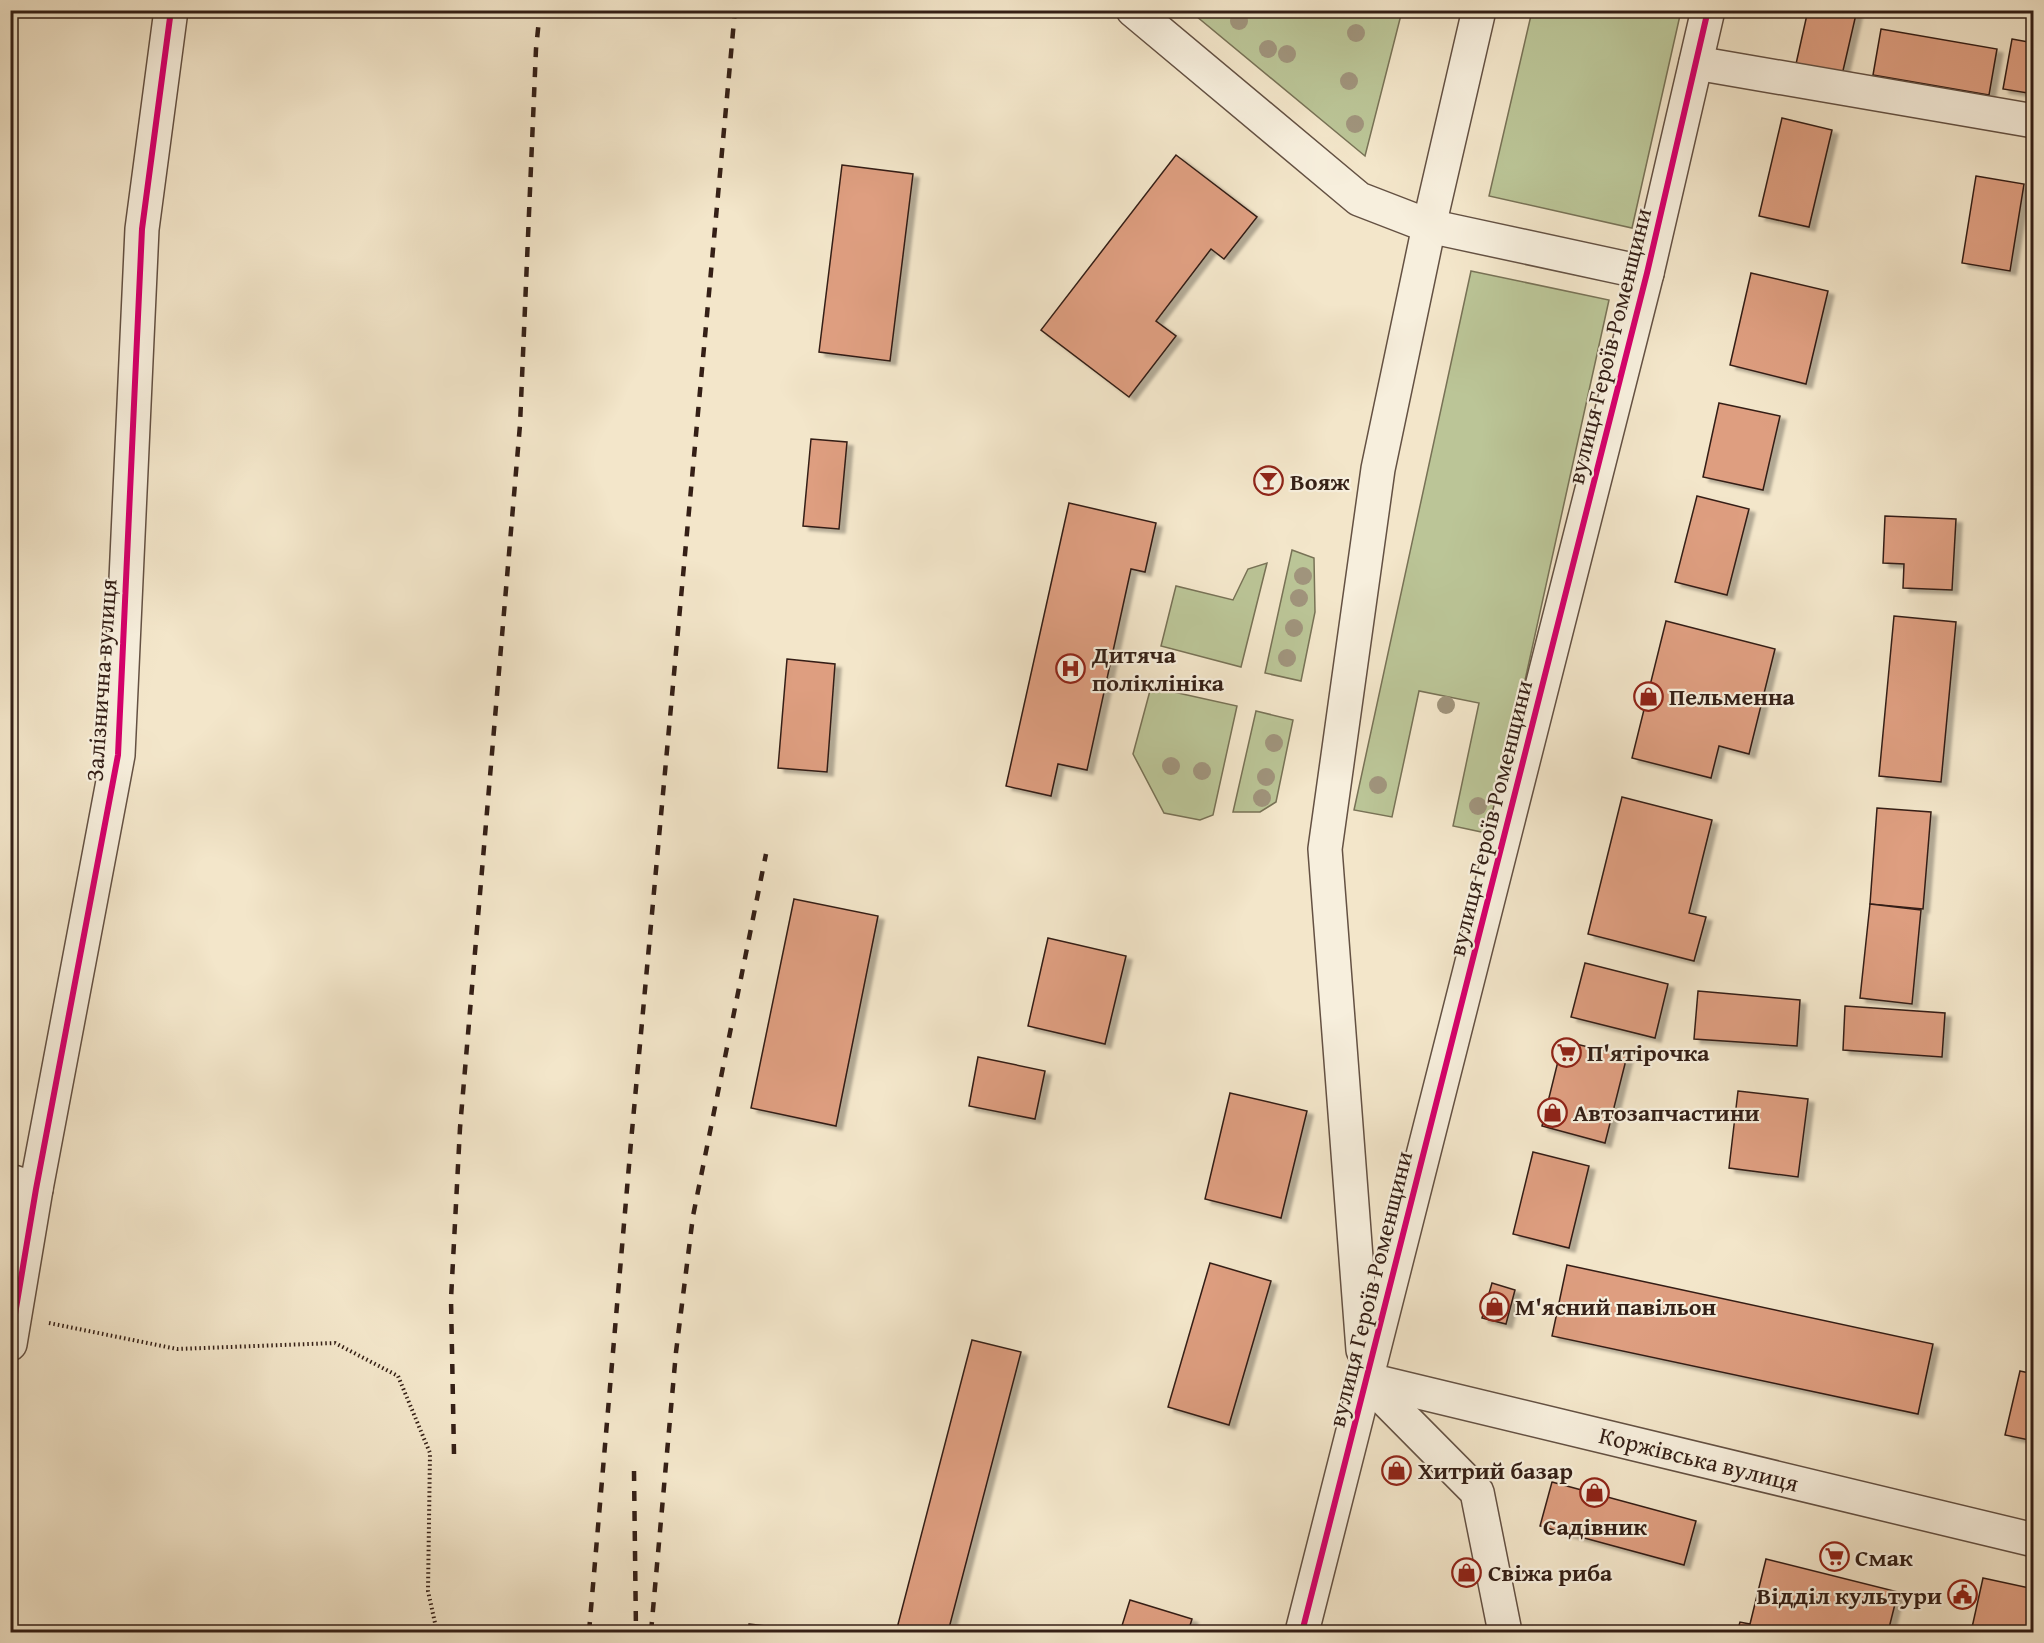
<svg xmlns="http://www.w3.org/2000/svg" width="2044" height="1643" font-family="'Gentium Book Plus',serif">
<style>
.green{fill:#bbc597;stroke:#787256;stroke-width:1.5}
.building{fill:#de9e80;stroke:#341f16;stroke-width:1.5;filter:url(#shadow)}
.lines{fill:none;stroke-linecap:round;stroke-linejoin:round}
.minor-casing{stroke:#645143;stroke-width:36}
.path{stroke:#341f16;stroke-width:4;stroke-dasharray:1.5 3;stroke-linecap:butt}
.minor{stroke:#f7efdd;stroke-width:33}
.rail{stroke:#341f16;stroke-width:4.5;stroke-dasharray:10 10;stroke-linecap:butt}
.cycleway-casing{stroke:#f7efdd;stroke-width:10}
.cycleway{stroke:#d6006c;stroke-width:6}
.tree{fill:#a0947c}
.labels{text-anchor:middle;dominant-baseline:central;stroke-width:4.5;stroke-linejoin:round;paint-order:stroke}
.street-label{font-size:24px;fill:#341f16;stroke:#f7efdd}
.poi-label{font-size:24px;font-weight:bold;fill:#341f16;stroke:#f7efdd;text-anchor:start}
</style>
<defs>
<filter id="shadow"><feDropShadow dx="6" dy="4" stdDeviation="1.5" flood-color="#0004"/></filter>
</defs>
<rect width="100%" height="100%" fill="#f3e6ca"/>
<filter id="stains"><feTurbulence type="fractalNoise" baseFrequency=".00333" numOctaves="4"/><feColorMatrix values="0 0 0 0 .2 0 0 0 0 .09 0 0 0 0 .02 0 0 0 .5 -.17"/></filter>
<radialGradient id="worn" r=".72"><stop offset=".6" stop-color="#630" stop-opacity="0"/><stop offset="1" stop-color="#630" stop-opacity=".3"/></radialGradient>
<!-- green -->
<g class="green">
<path d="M1190,11H1402L1365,156Z"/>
<path d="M1532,11H1681L1632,228L1489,196Z"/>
<path d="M1471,271L1609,300L1491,834L1453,826L1479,703L1419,691L1392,817L1354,810Z"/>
<path d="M1292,550L1314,558L1315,612L1301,681L1265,673Z"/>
<path d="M1267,563L1241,667L1161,646L1176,586L1233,600L1248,569Z"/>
<path d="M1151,687L1237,706L1213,815L1200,820L1164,813L1133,754Z"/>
<path d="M1256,711L1293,720L1276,802L1260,812H1233Z"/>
</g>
<!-- building -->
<g class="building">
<path d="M1808,10H1857L1842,75L1796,64Z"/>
<path d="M1881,29L1997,49L1989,95L1873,75Z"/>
<path d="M2012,39L2034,43V94L2003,89Z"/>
<path d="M1782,118L1832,130L1809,227L1759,216Z"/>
<path d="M1176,155L1257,217L1224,259L1211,249L1156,321L1176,336L1129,397L1041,330Z"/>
<path d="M842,165L913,174L890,361L819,352Z"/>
<path d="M1976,176L2024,184L2010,271L1962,263Z"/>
<path d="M1751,273L1828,291L1806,384L1730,365Z"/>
<path d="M1719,403L1780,416L1763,490L1703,477Z"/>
<path d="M811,439L847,442L839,529L803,526Z"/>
<path d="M1697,496L1749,509L1727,595L1675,582Z"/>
<path d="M1069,503L1156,523L1145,572L1131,569L1087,770L1058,764L1051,796L1006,786Z"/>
<path d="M1885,516L1956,519L1952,590L1903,588L1904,564L1883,563Z"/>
<path d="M1894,616L1956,622L1941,782L1879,776Z"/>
<path d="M1666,621L1775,649L1749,754L1719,746L1711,778L1632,758Z"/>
<path d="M787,659L835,664L827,772L778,768Z"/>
<path d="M1622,797L1712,820L1689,913L1706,917L1694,961L1588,934Z"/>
<path d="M1877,808L1931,812L1923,909L1870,904Z"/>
<path d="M794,899L878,916L836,1126L751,1108Z"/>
<path d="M1870,904L1921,910L1912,1004L1860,998Z"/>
<path d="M1048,938L1126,956L1105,1044L1028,1026Z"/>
<path d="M1585,963L1668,984L1655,1038L1571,1017Z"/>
<path d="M1698,991L1800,1000L1797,1046L1694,1039Z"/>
<path d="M1845,1006L1945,1013L1942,1057L1843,1050Z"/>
<path d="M1563,1041L1627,1056L1605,1143L1542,1126Z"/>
<path d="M978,1057L1045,1071L1035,1119L969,1106Z"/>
<path d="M1738,1091L1808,1099L1798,1177L1729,1168Z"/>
<path d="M1230,1093L1307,1111L1281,1218L1205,1199Z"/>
<path d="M1533,1152L1589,1166L1569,1248L1513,1234Z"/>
<path d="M1210,1263L1271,1281L1229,1425L1168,1407Z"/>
<path d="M1567,1265L1933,1344L1918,1414L1552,1336Z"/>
<path d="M1492,1283L1515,1290L1506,1324L1482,1318Z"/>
<path d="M972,1340L1021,1352L948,1632H896Z"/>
<path d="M2020,1371L2034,1374V1441L2005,1435Z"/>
<path d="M1552,1482L1696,1521L1684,1565L1540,1526Z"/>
<path d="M1766,1559L1898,1592L1888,1632H1737L1740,1622L1750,1624Z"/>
<path d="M1983,1578L2034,1589V1632H1971Z"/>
<path d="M1130,1600L1192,1619L1188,1632H1120Z"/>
<path d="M749,1624L789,1629V1632H748Z"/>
</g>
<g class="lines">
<defs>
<g id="minor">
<path d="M1133,10L1359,199L1429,226L1647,273"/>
<path d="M1696,63L2034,121"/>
<path d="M10,1181L36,1189"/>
<path d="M10,1344L36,1189L118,755L142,229L171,10"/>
<path d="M1363,1350L1325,849L1378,469L1429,226L1479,10"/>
<path d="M1365,1379L2034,1540"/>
<path d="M1365,1379L1477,1492L1505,1632"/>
<path d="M1302,1632L1647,273L1708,10"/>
</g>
</defs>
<!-- minor casing -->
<use href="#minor" class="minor-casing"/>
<!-- path -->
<path class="path" d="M49,1323L177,1349L335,1343L398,1376L430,1453L428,1591L437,1632"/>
<!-- minor -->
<use href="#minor" class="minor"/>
<!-- rail -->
<g class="rail">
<path d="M454,1454L451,1299L460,1128L520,425L536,49L540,10"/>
<path d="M634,1471L636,1632"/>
<path d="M589,1632L631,1142L735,10"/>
<path d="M651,1632L676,1352L693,1216L766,854"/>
</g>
<defs>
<g id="cycleway">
<path d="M10,1344L36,1189L118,755L142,229L171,10"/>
<path d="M1302,1632L1647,273L1708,10"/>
</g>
</defs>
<!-- cycleway casing -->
<use href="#cycleway" class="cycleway-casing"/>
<!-- cycleway -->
<use href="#cycleway" class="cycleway"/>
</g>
<!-- trees -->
<g class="tree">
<circle cx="1239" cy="21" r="9"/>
<circle cx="1356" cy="33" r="9"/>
<circle cx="1268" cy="49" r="9"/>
<circle cx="1287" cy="54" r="9"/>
<circle cx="1349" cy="81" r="9"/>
<circle cx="1355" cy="124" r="9"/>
<circle cx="1303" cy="576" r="9"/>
<circle cx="1299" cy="598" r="9"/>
<circle cx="1294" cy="628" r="9"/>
<circle cx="1287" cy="658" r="9"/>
<circle cx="1446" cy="705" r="9"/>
<circle cx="1274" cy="743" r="9"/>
<circle cx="1171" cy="766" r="9"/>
<circle cx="1202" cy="771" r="9"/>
<circle cx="1266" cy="777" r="9"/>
<circle cx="1378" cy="785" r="9"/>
<circle cx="1262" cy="798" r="9"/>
<circle cx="1478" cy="806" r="9"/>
</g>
<!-- icons -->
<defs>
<symbol id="bar-ring" viewBox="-11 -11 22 22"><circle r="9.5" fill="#f7efdd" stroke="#8f2418" stroke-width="1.5"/><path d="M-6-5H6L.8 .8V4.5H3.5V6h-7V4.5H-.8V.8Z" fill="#8f2418"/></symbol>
<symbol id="hospital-ring" viewBox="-11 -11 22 22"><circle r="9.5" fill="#f7efdd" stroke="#8f2418" stroke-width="1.5"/><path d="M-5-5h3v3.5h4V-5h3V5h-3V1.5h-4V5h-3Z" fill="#8f2418"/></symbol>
<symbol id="shop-ring" viewBox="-11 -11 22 22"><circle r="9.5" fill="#f7efdd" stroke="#8f2418" stroke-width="1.5"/><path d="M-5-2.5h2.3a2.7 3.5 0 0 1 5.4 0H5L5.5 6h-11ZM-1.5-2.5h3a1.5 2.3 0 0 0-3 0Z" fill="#8f2418"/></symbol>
<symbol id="supermarket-ring" viewBox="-11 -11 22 22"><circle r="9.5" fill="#f7efdd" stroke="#8f2418" stroke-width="1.5"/><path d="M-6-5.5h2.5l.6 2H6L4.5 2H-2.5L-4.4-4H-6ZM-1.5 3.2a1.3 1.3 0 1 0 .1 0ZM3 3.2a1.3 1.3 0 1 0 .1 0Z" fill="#8f2418"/></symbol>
<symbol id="civic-ring" viewBox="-11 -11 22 22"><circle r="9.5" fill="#f7efdd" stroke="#8f2418" stroke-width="1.5"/><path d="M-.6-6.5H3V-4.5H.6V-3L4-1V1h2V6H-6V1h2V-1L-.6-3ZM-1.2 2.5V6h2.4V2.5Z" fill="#8f2418"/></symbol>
</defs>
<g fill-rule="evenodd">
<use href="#bar-ring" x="1252" y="464" width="33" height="33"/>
<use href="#hospital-ring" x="1054" y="652" width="33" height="33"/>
<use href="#shop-ring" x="1632" y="680" width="33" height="33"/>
<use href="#supermarket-ring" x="1550" y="1036" width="33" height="33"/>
<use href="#shop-ring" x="1536" y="1096" width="33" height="33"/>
<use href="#shop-ring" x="1478" y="1290" width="33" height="33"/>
<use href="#shop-ring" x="1380" y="1454" width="33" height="33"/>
<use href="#shop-ring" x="1578" y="1476" width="33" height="33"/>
<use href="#supermarket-ring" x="1818" y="1540" width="33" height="33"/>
<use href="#shop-ring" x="1450" y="1556" width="33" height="33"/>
<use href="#civic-ring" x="1946" y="1578" width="33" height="33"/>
</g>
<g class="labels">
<!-- street labels -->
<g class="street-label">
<text transform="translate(1609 346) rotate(-76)">вулиця Героїв Роменщини</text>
<text transform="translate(101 680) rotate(-86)">Залізнична вулиця</text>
<text transform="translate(1490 818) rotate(-76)">вулиця Героїв Роменщини</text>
<text transform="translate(1370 1289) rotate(-76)">вулиця Героїв Роменщини</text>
<text transform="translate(1699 1459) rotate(14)">Коржівська вулиця</text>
</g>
<!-- poi labels -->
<g class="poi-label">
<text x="1290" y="481">Вояж</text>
<text x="1092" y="654">Дитяча<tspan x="1092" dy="28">поліклініка</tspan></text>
<text x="1669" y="696">Пельменна</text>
<text x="1587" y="1052">П'ятірочка</text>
<text x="1573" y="1112">Автозапчастини</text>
<text x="1515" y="1306">М'ясний павільон</text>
<text x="1418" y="1470">Хитрий базар</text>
<text x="1595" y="1526" text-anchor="middle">Садівник</text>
<text x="1855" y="1557">Смак</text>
<text x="1488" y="1572">Свіжа риба</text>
<text x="1942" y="1595" text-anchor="end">Відділ культури</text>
</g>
</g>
<!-- margin -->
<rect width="2044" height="1643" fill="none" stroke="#f3e6ca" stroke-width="36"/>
<rect x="12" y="12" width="2020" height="1619" fill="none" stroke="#341f16" stroke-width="3"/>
<rect x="18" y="18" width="2008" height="1607" fill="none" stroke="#341f16" stroke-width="1.5"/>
<rect width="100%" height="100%" filter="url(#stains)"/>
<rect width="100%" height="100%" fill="url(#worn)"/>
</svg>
